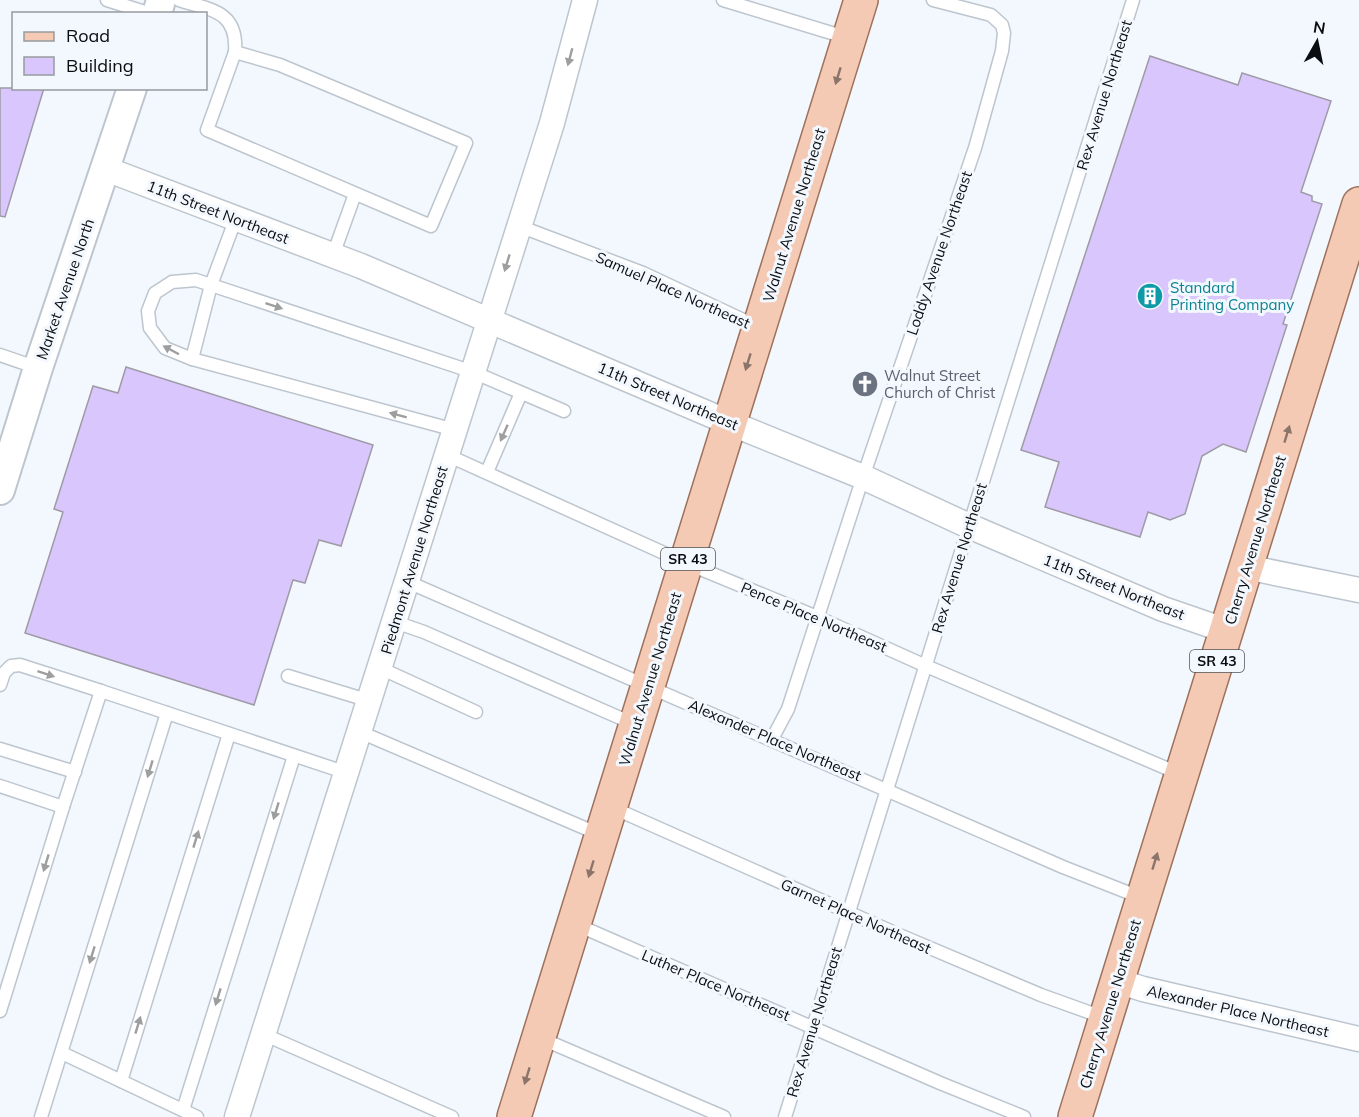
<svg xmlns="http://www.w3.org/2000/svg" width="1359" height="1117" font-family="Mulish,sans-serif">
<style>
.building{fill:#d9c6fc;stroke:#9f9ba6;stroke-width:1.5}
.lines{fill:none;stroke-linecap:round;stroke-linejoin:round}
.service-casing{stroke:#bdc5ce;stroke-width:15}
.minor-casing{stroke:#bdc5ce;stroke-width:27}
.tertiary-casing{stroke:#bdc5ce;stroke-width:32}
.primary-casing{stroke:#9e715b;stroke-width:36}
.service{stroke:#fff;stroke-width:12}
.minor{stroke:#fff;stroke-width:24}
.tertiary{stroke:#fff;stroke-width:28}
.primary{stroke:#f4cab5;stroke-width:33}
.oneway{fill:#9d9e9f}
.oneway2{fill:#8b756b}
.labels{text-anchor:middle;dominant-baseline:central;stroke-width:6;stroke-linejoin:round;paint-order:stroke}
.shield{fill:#f3f8fe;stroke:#505457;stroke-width:1.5}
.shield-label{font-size:14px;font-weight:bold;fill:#0a0d10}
.street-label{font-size:15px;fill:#0a0d10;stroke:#f3f8fe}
.culture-label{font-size:15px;fill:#0d838f;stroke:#f3f8fe;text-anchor:start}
.worship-label{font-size:15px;fill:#5b616d;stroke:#f3f8fe;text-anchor:start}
</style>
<rect width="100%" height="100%" fill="#f3f8fe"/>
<!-- building -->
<g class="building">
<path d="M1150,56L1238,85L1242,73L1331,101L1301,192L1312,196V201L1322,204L1283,324L1287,325L1246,452L1223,444L1202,456L1185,514L1170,520L1148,512L1140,537L1045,507L1059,462L1021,450Z"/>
<path d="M0,88H44L5,217L0,216Z"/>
<path d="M126,367L373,445L341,546L319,540L305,583L293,580L254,705L25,633L63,512L54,509L93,386L118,393Z"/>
</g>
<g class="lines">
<defs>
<g id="service">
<path d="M107,0L151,14"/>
<path d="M179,0C211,10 238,11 235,52"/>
<path d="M723,0L848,38"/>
<path d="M235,52L280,65L466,143L431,226L207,130Z"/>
<path d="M519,226L643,273L758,327"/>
<path d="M333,255L355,194"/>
<path d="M0,355L38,368"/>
<path d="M192,359L211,285L236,218"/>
<path d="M455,430L192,359L165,348L150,328L148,311L155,293L172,282L196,280L473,372L564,411"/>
<path d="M447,455L686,563L817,617L926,666L1180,774"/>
<path d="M487,472L521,393"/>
<path d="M408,582L1063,867L1142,898"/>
<path d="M395,622L424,632L634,724"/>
<path d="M380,668L476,712"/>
<path d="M288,676L370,701"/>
<path d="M0,685L4,673L11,666L20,665L101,691"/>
<path d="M360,732L601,835"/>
<path d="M772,739L788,709L863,477L975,148L1002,51L1004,33L1002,25L991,15L933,0"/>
<path d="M0,749L75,772"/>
<path d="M0,786L63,807L101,691L347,773"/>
<path d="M611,807L904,937L1041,995L1105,1018"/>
<path d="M575,924L940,1083L1024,1117"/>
<path d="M0,1011L63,807"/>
<path d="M263,1034L452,1117"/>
<path d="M540,1038L724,1117"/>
<path d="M62,1053L197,1117"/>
<path d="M121,1081L229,734"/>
<path d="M183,1110L294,756"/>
<path d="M41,1117L167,713"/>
<path d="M785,1117L1133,0"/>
</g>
<g id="minor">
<path d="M106,169L361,266L730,423L863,477L969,526L1163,609L1227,631"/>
<path d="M1246,567L1359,590"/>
<path d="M1118,981L1143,989L1359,1039"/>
<path d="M237,1117L552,123L585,0"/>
</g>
<g id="tertiary">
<path d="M157,14L161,0"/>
<path d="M0,490L38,368L132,88"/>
</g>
<g id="primary">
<path d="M514,1117L861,0"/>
<path d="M1075,1117L1359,204"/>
</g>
</defs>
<!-- service casing -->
<use href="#service" class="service-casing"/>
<!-- minor casing -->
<use href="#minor" class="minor-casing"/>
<!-- tertiary casing -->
<use href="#tertiary" class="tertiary-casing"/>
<!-- primary casing -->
<use href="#primary" class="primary-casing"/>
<!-- service -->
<use href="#service" class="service"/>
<!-- minor -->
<use href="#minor" class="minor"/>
<!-- tertiary -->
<use href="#tertiary" class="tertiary"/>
<!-- primary -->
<use href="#primary" class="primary"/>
</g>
<!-- one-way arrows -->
<defs><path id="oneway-solid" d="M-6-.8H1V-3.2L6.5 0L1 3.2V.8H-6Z" transform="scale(1.5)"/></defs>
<g class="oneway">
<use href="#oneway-solid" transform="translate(570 57) rotate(105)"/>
<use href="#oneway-solid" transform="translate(507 263) rotate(107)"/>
<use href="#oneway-solid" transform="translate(274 306) rotate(18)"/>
<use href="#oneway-solid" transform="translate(171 350) rotate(-152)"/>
<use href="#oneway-solid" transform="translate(398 415) rotate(-165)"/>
<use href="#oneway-solid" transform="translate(504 433) rotate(114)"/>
<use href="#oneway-solid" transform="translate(46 674) rotate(18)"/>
<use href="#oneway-solid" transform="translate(150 769) rotate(107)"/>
<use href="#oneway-solid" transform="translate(276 811) rotate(107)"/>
<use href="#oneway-solid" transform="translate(196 839) rotate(-73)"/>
<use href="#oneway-solid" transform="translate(46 863) rotate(107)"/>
<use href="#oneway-solid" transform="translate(92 955) rotate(107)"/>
<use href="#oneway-solid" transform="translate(218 997) rotate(107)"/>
<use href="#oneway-solid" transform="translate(138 1025) rotate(-73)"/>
</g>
<g class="oneway2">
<use href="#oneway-solid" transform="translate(838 76) rotate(107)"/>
<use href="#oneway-solid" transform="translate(748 362) rotate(107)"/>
<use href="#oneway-solid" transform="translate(1287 434) rotate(-73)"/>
<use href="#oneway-solid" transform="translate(1155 861) rotate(-73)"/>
<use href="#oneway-solid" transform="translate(591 869) rotate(107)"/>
<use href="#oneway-solid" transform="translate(527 1076) rotate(107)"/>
</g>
<!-- icons -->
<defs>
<symbol id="building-disc" viewBox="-11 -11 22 22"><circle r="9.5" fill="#0f9aa8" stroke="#f3f8fe"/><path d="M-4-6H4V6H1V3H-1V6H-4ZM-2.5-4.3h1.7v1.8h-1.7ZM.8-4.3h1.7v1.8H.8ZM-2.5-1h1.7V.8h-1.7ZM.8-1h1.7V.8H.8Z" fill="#fff"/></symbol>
<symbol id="church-disc" viewBox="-11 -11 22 22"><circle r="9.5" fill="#6b7280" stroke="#f3f8fe"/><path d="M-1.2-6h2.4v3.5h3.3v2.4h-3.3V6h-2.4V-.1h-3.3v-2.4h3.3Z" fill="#fff"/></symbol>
</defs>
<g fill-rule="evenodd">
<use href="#building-disc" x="1135" y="281" width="30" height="30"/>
<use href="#church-disc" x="850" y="369" width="30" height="30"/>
</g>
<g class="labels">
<!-- shield labels -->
<g class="shield">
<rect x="661" y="548" width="54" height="22" rx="4.5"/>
<rect x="1190" y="650" width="54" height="22" rx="4.5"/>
</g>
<g class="shield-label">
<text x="688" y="559">SR 43</text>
<text x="1217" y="661">SR 43</text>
</g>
<!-- street labels -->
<g class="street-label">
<text transform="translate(1104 95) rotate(-73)">Rex Avenue Northeast</text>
<text transform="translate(218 212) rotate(21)">11th Street Northeast</text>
<text transform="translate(794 215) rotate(-73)">Walnut Avenue Northeast</text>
<text transform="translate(939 253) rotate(-71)">Loddy Avenue Northeast</text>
<text transform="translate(65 289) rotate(-71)">Market Avenue North</text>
<text transform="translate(673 290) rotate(24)">Samuel Place Northeast</text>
<text transform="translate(668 396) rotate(23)">11th Street Northeast</text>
<text transform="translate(1255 540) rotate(-73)">Cherry Avenue Northeast</text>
<text transform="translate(959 558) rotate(-73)">Rex Avenue Northeast</text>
<text transform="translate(414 560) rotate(-73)">Piedmont Avenue Northeast</text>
<text transform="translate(1114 587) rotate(22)">11th Street Northeast</text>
<text transform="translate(814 617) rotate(23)">Pence Place Northeast</text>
<text transform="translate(650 679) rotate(-73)">Walnut Avenue Northeast</text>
<text transform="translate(775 740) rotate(23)">Alexander Place Northeast</text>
<text transform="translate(856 916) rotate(24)">Garnet Place Northeast</text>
<text transform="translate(716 985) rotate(23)">Luther Place Northeast</text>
<text transform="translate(1110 1004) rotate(-73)">Cherry Avenue Northeast</text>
<text transform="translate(1238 1011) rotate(13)">Alexander Place Northeast</text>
<text transform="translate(814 1022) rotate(-73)">Rex Avenue Northeast</text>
</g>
<!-- culture labels -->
<g class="culture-label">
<text x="1170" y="287">Standard<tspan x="1170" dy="17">Printing Company</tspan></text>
</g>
<!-- worship labels -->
<g class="worship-label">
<text x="884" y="375">Walnut Street<tspan x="884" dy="17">Church of Christ</tspan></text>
</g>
</g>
<!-- legend -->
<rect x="12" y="12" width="195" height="78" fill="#f3f8fe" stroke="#969a9f" stroke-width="1.5"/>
<rect x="24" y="32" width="30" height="9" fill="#f4cab5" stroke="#969a9f" stroke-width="1.5"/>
<text x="66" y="42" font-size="18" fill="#0a0d10">Road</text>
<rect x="24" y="57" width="30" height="18" fill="#d9c6fc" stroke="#969a9f" stroke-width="1.5"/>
<text x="66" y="72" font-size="18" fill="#0a0d10">Building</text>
<!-- north arrow -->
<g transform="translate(1317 42) rotate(9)" stroke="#f3f8fe" stroke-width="4.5" paint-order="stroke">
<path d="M0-4.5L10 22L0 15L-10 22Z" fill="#0a0d10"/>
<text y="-9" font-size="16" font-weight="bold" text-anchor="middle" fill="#0a0d10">N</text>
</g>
</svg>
